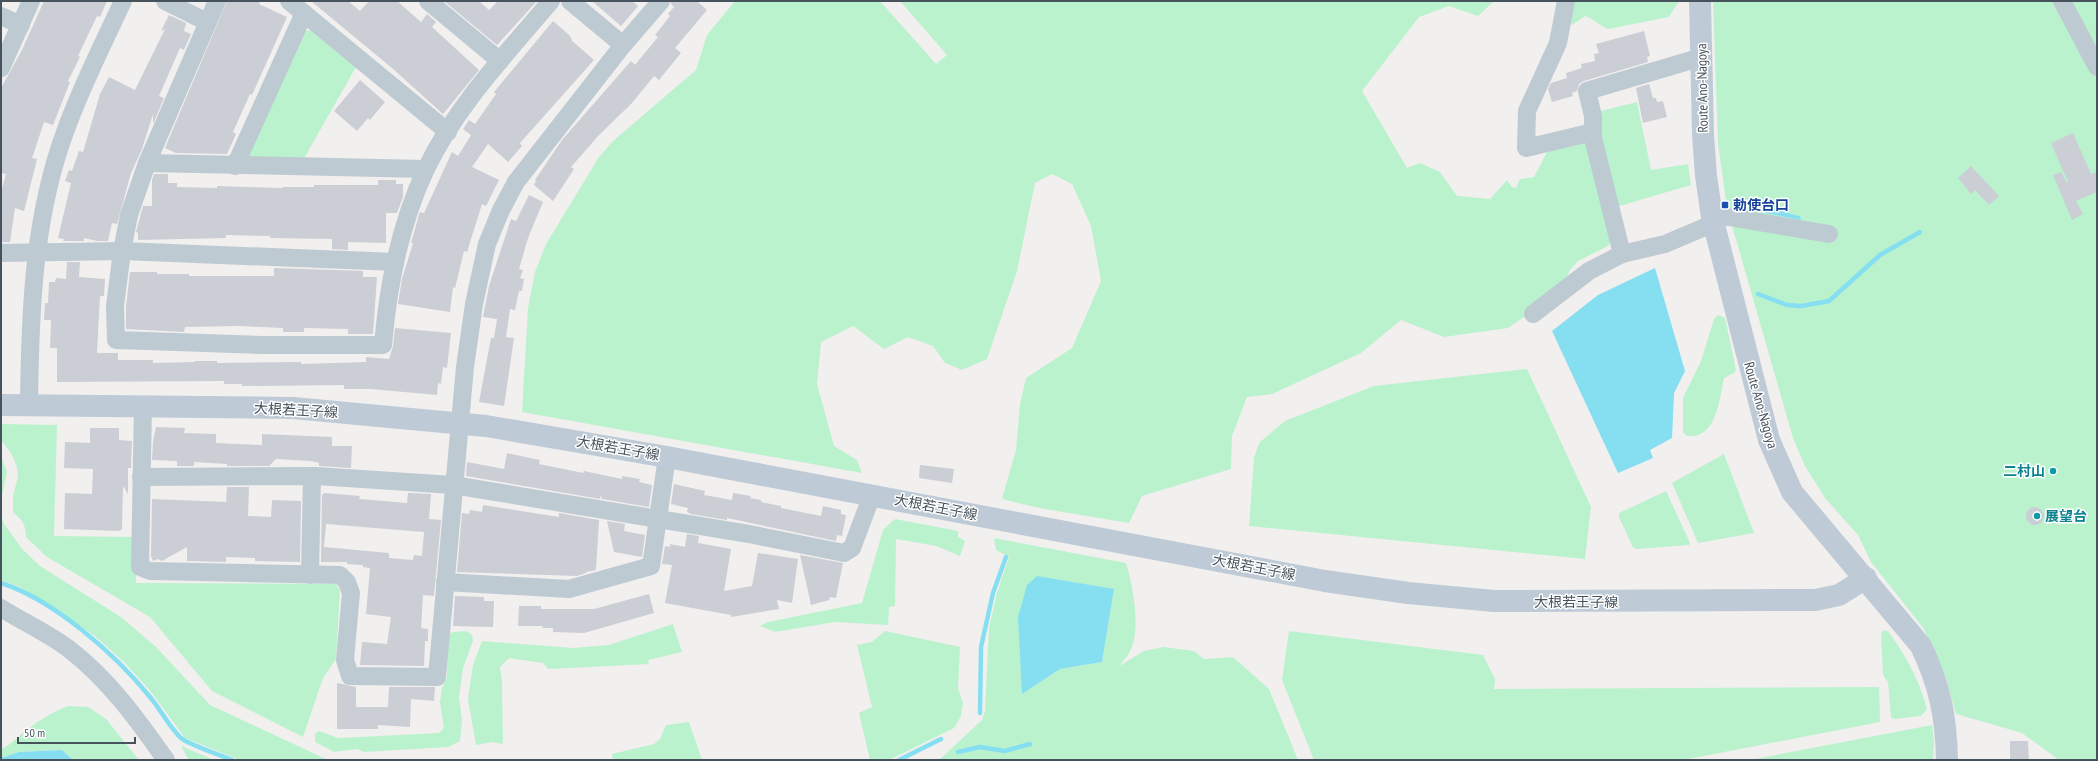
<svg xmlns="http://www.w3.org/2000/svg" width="2098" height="761" font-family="'PT Sans Narrow','Noto Sans JP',sans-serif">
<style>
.green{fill:#baf2ce;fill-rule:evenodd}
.water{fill:#85dff1}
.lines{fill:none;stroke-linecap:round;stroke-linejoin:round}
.stream{stroke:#85dff1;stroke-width:4.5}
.building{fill:#cbced4;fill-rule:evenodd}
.street{stroke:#becad2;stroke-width:18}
.secondary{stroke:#becbd7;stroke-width:22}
.transit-dot{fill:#1a4fb4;stroke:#fff;stroke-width:1.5}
.culture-dot{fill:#0f9aa8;stroke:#fff;stroke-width:1.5}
.labels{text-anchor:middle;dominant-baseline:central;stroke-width:3;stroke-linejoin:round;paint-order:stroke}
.street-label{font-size:14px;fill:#46535d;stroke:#fff}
.transit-label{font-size:14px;font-weight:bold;fill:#164399;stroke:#fff;text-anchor:start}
.culture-label{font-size:14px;font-weight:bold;fill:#0d838f;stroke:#fff;text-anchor:end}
</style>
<rect width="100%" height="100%" fill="#f2efef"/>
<!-- green -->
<g class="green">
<path d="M735,1H880L936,64L947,55L900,1H1494L1478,16L1449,6L1419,17L1362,91L1407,168L1420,163L1440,172L1457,196L1490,199L1507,180L1512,187L1516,188L1520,179L1534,177L1549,148L1588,141L1613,238L1608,246L1578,261L1569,271L1566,283L1531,312L1508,328L1444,337L1401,320L1361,353L1272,394L1247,397L1232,436L1231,469L1142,496L1129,523L1039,508L1002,499L1016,450L1020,404L1026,378L1072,348L1101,281L1091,226L1072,184L1052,174L1035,183L1017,271L987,359L962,370L945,363L933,346L908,337L884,349L853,326L821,342L817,384L834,446L857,460L862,473L522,412L528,308L535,272L546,244L599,157L613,141L696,70L707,35Z"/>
<path d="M1570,1H1679L1669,17L1608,29C1599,25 1594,19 1585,16L1572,25L1567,20Z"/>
<path d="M1713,1H2097V760H2059L2022,733L1956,714L1946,678L1924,629L1871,562L1858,535L1825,498L1805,466L1793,438L1727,208L1718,144Z"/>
<path d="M312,30L356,67L303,160H252L248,154L304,31Z"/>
<path d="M1637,102L1651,170L1688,164L1691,185L1616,207L1597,112Z"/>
<path d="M1718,315L1725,318L1736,370L1734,373L1724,378C1719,400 1717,439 1687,436L1683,432V398L1701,361L1714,319Z"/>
<path d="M1527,369L1591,507L1585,559L1249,526L1254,457L1260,442L1285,421L1374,386Z"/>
<path d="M1,424L57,425L54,536L136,537V583L336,584L340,590L336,659L323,678L303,737L212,691L150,617L47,557L26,537C26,525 22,520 13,512V497L18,476L17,467L11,453L1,440Z"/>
<path d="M1724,454L1754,533L1698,543L1672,483Z"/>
<path d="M1,457L7,472L1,500Z"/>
<path d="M1666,491L1690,543L1689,545L1636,549L1633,547L1619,517V513Z"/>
<path d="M1,511L3,522L22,549L40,566L121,617L156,647L210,705L328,760H240L185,738L152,693L125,663L95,636L20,587L1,580Z"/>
<path d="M895,519L958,531V537L965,541L960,556L936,546L896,539L895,606L889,607L888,625L835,622L775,632L760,626L768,622L862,603L883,530Z"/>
<path d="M994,538L1126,563C1133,587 1142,630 1129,653C1126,658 1122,662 1119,666L1144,651L1164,647L1194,651L1204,659L1233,657L1269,689L1298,760H939L982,720L985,711L989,628L997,593L1009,557L996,550ZM1114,589L1102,662L1060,669L1022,694Z"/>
<path d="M673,624L682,652L648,660L649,664L548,669L543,663L509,658L500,667L502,682L503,744L492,742L476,745L468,699L473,665L482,641L573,648L609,645Z"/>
<path d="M1883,630L1888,631C1907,658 1918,677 1927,709L1921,716L1894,719L1891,717L1888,682L1883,675L1881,634Z"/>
<path d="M466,631L472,635L473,641L463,668L459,697L462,720L460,741L448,747L364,752L357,749L334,752L315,742V734L319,731L338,738L439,733L444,728L440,702L442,688L447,677L448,635L453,632Z"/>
<path d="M885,631L960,647L958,688L963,703L961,716L954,728L889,760H870L859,713L872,707L857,645L872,642Z"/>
<path d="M1289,631L1483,655L1495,679L1494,689L1879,687L1880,722L1683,760H1314L1282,680Z"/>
<path d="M68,706L88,707L106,719L139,760H73L62,750L19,752L4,757L1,756V749C11,745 16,738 24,732C38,721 52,712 68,706Z"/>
<path d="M689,722L702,760H613L612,754L654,744L660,739L666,725Z"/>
<path d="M1932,725L1934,741L1933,760H1750Z"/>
<path d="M181,746L214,760H189Z"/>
</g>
<!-- water -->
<g class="water">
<path d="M1762,204C1777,205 1786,214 1800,216L1801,220L1761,212L1760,207Z"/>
<path d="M1655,268L1685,371L1674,393L1672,438L1650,450L1653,458L1618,473L1552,331L1598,295Z"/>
<path d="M1037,576L1114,589L1102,662L1060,669L1022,694L1018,617L1027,585Z"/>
<path d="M62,750L73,760H1V756L4,757L19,752Z"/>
</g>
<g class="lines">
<!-- stream -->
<g class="stream">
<path d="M1758,294L1787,305L1801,306L1829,301L1880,255L1920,232"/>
<path d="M1,583C54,600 115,654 150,697C161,710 169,727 181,738C189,745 221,755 232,760"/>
<path d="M980,713L981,647L993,593L1006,557"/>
<path d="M958,752L980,747L1005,751L1030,744"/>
<path d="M899,760L941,739"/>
</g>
</g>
<!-- building -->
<g class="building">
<path d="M44,1H107L100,17L97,16L78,56L80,57L68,81L70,82L53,125L44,122L32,158L37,159L24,211L15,208L10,242H1V192L6,174L1,173V88L22,50Z"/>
<path d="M227,1H260L259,4L287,17L252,95L250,94L233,132L236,134L227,154L176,153L165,148Z"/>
<path d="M311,1H348L360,11L369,1H397L421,22L427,14L436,22L432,27L479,70L443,114L392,68Z"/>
<path d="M444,1H479L489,10L498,1H537L497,45Z"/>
<path d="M592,1H632L638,6L621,26Z"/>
<path d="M671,1H697L707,10L675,48L681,53L659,80L654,76L632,103L599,135L571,167L574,169L553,201L534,185L536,181L535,180L562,140L631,61L635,65L658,37L655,35L670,16L668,14L674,7L671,4Z"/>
<path d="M169,15L186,23L184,31L191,34L184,50L180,48L159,96L164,98L153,124V114L142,149L131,173L117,224L112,223L108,241H97L84,238V241H63L64,239L58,238L71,183L65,181L69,170L72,171L79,151L83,152L100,94L109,77L135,90L165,29L161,31Z"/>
<path d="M553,21L568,34L572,39L571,40L594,60L520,143L522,146L508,162L488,144L472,167L499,180L486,206L482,204L467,252L464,251L455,288L453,287L450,312L398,304L402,279L413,243H411L419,215L420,212L424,213L452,152L458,156L471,135L463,129L469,120L475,124L496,94L494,92Z"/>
<path d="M1644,31L1650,56L1647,57L1648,62L1584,81L1579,84L1577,91L1572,93L1573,96L1552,102L1548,89L1551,83L1567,78L1566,73L1582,68L1581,64L1595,61L1594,54L1599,53L1596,44Z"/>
<path d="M360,80L385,102L370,120L368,118L357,131L334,111Z"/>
<path d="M1649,84L1653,98H1656L1657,102L1663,101L1667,117L1643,123L1636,88Z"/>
<path d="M2073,133L2091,174L2097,172V192L2076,201L2083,214L2072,220L2053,175L2061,172L2067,183L2068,182L2051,143Z"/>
<path d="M1971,166L1999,196L1989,205L1975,190L1971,194L1958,178Z"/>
<path d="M154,174H168V183H177V187L217,188V186L282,188V187H314V185H378V180H396V184H403V197L397,213H386V243L348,242V250L332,249V239L270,238V236L226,235V238L138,240V233L136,232L143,206H152V180Z"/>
<path d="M529,195L543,202L528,238L519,269L523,270L520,278L524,279L522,291H519L515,310L510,309L506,337L514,338L504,406L479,402L491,338H494L497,319L483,317L489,286L511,219L516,221Z"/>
<path d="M67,262H80L79,277L105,279L104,296H100L97,353H118V360H153V363L195,362V361H217V363L301,362V364L366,362V357L389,359L393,346L395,328L451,333L447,368L443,367L441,384L438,383L437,395L371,389H344V385L242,386V384H224V381L57,382V348H50L51,320H44L45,303H48L49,282H55L56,278L66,279Z"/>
<path d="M274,268L363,271V277H377L373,334H348V329L304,328V332H283V328L239,326L185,327L184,332L126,329V307L130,272H157V274H189V276H274Z"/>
<path d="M156,427L185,428L184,433L216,434V443L262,445V434L332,437V446H352L351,468L319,466V463L311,461L276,459L269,466H227V464L194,462V466H177V461L152,460L153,442Z"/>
<path d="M90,428H119V440L132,441L131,468H128V494L123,486L122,529L120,531L64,529L65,493L92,494L93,469L64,468L65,442L90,443Z"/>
<path d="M507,453L540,460L539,464L583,473L584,471L622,479V476L640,479L639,482L652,485L649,507L602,499L601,495L600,499L466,476L467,462L504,469Z"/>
<path d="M920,465L954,469L952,483L919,478Z"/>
<path d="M674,484L705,491L704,495L732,500L733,493L751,496L750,498L761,500V502L781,506V508L821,516L823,506L841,510V514L846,515L842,536L837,535L836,541L727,518V520L691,514L687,512L688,508L671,504Z"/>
<path d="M227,487H249L248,516L271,517L272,500L301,501L300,562L255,561V558L226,557V562L187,561V547L162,561L158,559L153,561L151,556L152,499L226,502Z"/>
<path d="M324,493L360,496L359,499L407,503L408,493L431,494L429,519L441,520L434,596L423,595L421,628L428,629V641H425L424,666L360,665L362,642L387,644L391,617L366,614L370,568L363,567V565L347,564V562H321L322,495ZM326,524L424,532L422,556L414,555L413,560L389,558V553L324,547Z"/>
<path d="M483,505L559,517V513L599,520L596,570L586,572V573L577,576L457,572L462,513L469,514L470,510L482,512Z"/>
<circle cx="2035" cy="516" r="9"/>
<path d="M607,521L625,524L624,531L645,535L642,557L614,552Z"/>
<path d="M687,534L699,536L698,543L731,549L724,591L752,586L758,553L798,559L792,603L777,600L779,609L731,617V615L665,603L672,565L662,564L665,546L670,547V544L685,547Z"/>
<path d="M800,555L843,563L836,598L830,597L829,600L811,605Z"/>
<path d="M649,594L654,613L584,633L553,632V628H542L543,626H518L519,606H541V609H594Z"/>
<path d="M455,596L484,597V601H494L493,627L453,626Z"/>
<path d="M337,683L356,687V707H388L389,687H435L434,701L411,699L410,727L378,725V729H337Z"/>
<path d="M2010,741H2028L2029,760H2010Z"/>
</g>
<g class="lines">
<!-- street -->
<g class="street">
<path d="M165,1L207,22"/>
<path d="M217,1L147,163L129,215L122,251L115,306L116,340L263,345H383C388,285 400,224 426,169C456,106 507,53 551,1"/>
<path d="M289,1L448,132"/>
<path d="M428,1L500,61"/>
<path d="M570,1L623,45"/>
<path d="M1566,1L1558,43L1527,111L1526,148L1593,132"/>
<path d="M2062,1L2097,67"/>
<path d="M1,16L21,25"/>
<path d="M1702,57L1587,91L1593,116V138L1622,254L1665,244L1705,227L1715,226"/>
<path d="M1,68L31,1"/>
<path d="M147,163L426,169"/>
<path d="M235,166L304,13"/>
<path d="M1712,217H1729L1829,234"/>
<path d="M1,253L122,251L395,262"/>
<path d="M1533,314L1589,271L1622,254"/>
<path d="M29,405C30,313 33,219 65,132C81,87 103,44 123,1"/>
<path d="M143,406L140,567L150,571L340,575L347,582L351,593L345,660L350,676L437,677L465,367L474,304L487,244L501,210L516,182L623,45L661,1"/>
<path d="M141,477L316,476L453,485L749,534L844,553L852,548L872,495"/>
<path d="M310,575L312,476"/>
<path d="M445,582L569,589L651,566L667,457"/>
<path d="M1,608C23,622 48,633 69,649C109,680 137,719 166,760"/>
</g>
<!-- secondary -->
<g class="secondary">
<path d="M1700,1L1703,134L1706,176L1712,217L1769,440L1792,492L1921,646C1940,686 1946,716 1947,760"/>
<path d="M1,405L293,408L486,426L667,457L1325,581L1408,593L1494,601L1815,600L1839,595L1866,578"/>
</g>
</g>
<!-- markers -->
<rect class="transit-dot" x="1721" y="201" width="8" height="8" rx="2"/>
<g class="culture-dot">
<circle cx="2053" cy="471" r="4"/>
<circle cx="2037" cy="516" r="4"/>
</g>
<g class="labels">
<!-- street labels -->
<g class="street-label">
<text transform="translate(1702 88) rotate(-91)">Route Ano-Nagoya</text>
<text transform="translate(1761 405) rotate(74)">Route Ano-Nagoya</text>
<text transform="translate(296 410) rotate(3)">大根若王子線</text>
<text transform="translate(618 448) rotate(10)">大根若王子線</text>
<text transform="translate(936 507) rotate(11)">大根若王子線</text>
<text transform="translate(1254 567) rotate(11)">大根若王子線</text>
<text x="1576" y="602">大根若王子線</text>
</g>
<!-- transit labels -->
<g class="transit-label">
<text x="1733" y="205">勅使台口</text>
</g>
<!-- culture labels -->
<g class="culture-label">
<text x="2045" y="471">二村山</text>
<text x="2045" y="516" text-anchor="start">展望台</text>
</g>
</g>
<!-- border -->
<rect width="2098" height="761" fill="none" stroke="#46535d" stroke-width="4"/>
<!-- scale -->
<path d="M18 737v6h117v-6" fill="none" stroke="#46535d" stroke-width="2"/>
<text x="24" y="737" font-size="12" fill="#46535d" stroke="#ffffff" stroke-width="3" paint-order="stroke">50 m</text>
</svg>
